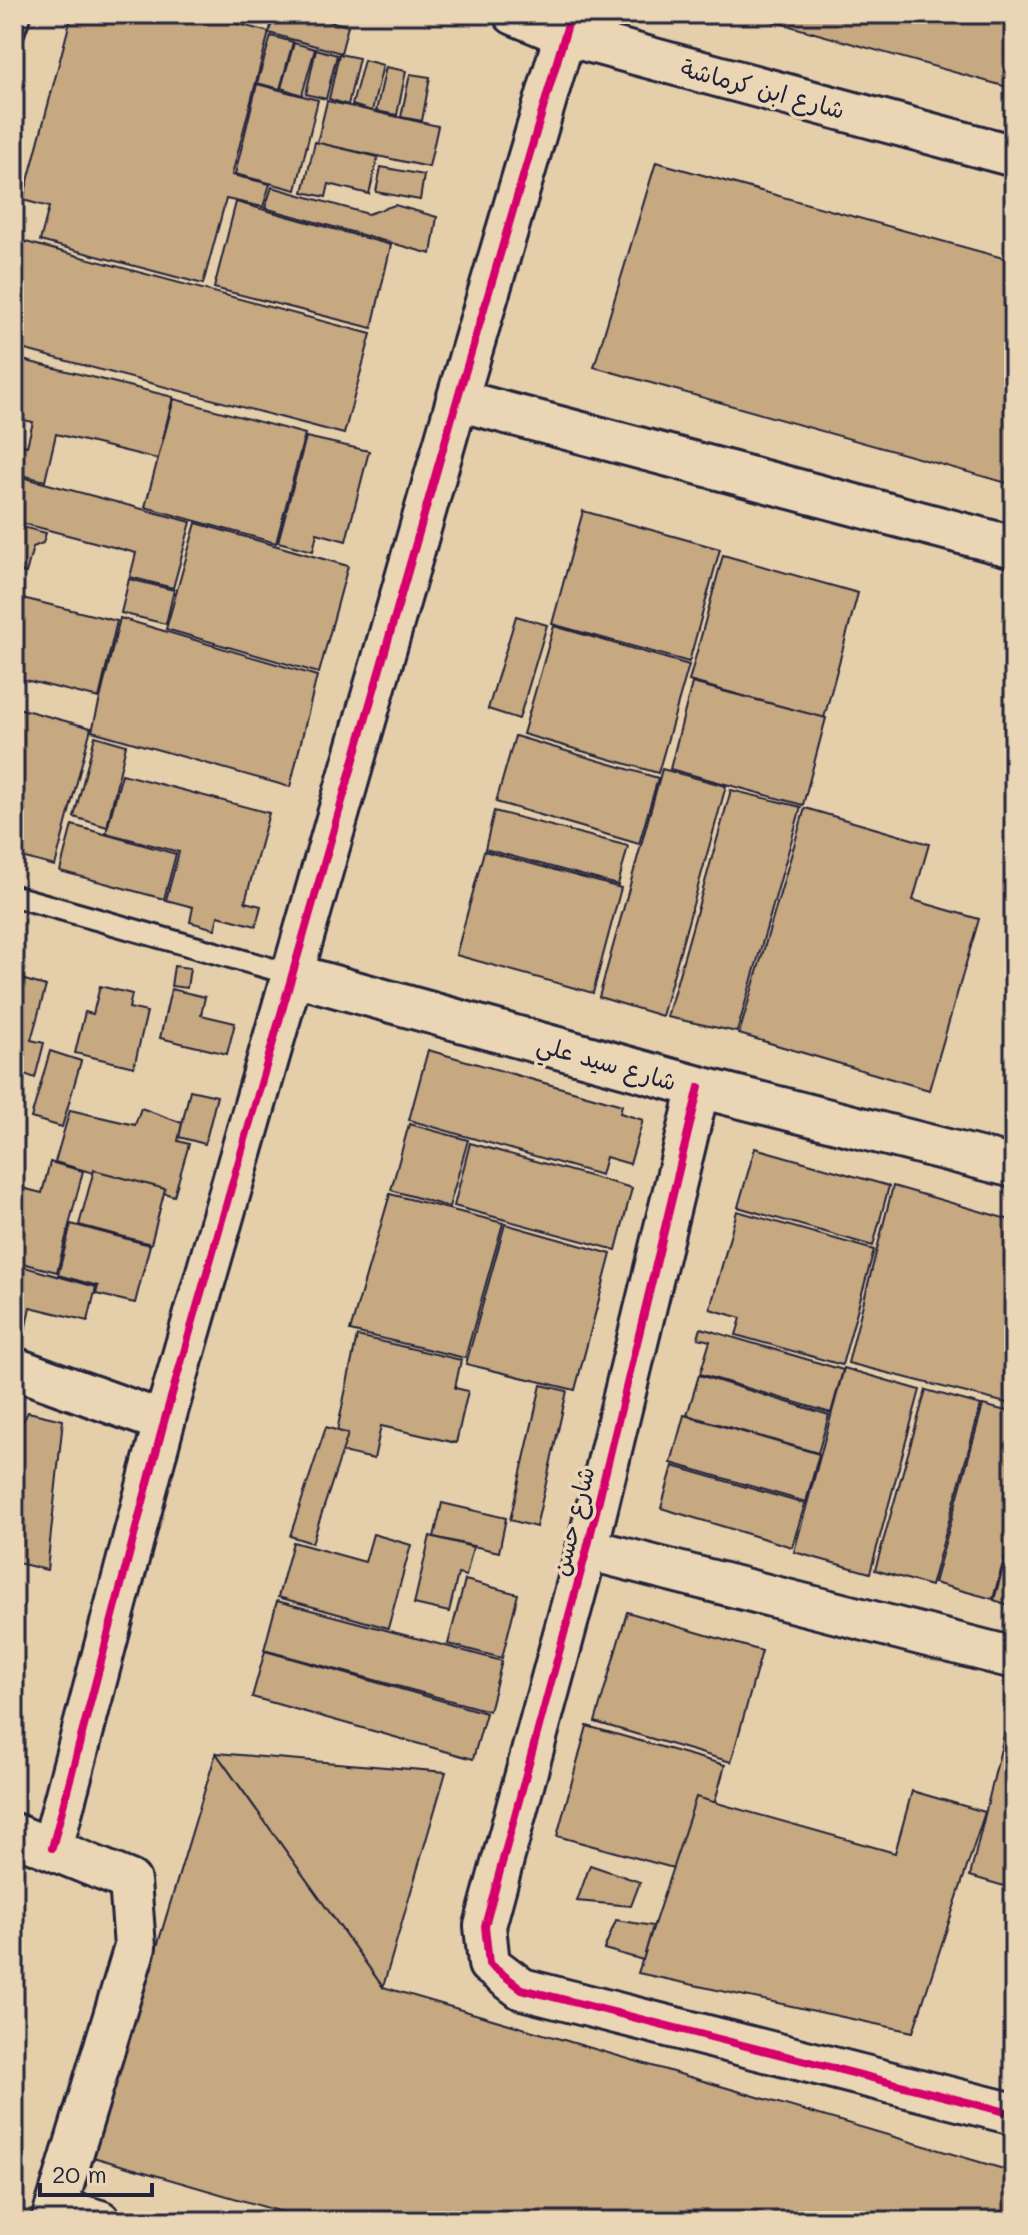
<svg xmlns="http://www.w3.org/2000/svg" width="1028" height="2235" font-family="Mali,'Playpen Sans Arabic',sans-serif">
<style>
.building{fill:#c6a881;stroke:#22223b;stroke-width:2}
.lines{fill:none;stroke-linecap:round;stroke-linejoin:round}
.lane-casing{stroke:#22223b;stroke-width:26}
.street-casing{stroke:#22223b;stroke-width:46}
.lane{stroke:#ead6b4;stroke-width:20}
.street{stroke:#ead6b4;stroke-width:40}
.cycleway-casing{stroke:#ead6b4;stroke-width:13}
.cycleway{stroke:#d6006c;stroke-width:8}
.labels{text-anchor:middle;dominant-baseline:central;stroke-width:7;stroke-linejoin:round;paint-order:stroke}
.street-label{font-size:24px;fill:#22223b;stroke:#ead6b4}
</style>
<rect width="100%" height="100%" fill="#e5cfab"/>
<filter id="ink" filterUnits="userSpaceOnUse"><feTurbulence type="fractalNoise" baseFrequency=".0125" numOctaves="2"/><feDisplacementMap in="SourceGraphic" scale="16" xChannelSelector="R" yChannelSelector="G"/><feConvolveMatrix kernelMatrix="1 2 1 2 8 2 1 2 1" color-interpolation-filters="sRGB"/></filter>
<g filter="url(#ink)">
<!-- building -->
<g class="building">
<path d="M72,14H200L269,32L232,175L270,184L263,207L226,199L203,284L40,241L49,207L23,200Z"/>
<path d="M274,14H303L348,26L341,53L269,33Z"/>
<path d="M747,14H1014V89Z"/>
<path d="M271,36L293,42L280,89L257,83Z"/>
<path d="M294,43L315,49L302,95L281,88Z"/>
<path d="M316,49L337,55L326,99L306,94Z"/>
<path d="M339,54L359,58L348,105L329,99Z"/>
<path d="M364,60L383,65L372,111L352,105Z"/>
<path d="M386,67L406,71L397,115L376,111Z"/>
<path d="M410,74L430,77L422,121L401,117Z"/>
<path d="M257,84L318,100L296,190L235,174Z"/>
<path d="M327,101L438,126L429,167L317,143Z"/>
<path d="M315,142L378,157L369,194L329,184L326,197L303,192Z"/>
<path d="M656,162L1014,261V485L594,367Z"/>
<path d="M381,167L424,175L420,200L376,192Z"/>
<path d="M272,187L368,214L395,205L437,217L431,254L265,208Z"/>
<path d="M236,202L391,245L372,328L214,288Z"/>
<path d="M22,241L371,334L344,434L14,347V273Z"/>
<path d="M14,358L173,397L158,459L56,434L45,481L14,473V443L27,446L33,422L14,418Z"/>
<path d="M174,399L305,434L276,543L145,507Z"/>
<path d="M306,437L369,451L346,541L317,533L313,551L278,542Z"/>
<path d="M14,475L191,522L173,588L130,577L136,553L14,521Z"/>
<path d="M583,511L720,549L689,662L552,624Z"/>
<path d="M196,523L348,566L319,673L166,629Z"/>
<path d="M14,525L46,533L43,543L33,547L26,573L14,570Z"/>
<path d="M723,555L858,593L824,718L689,681Z"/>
<path d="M129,579L174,590L166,624L121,613Z"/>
<path d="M14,596L117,621L99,698L21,679L16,701L14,700Z"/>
<path d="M516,616L547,625L519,719L488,709Z"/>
<path d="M120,618L317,676L290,787L92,731Z"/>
<path d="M554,626L689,665L658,773L523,734Z"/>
<path d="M692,683L826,718L803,805L670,769Z"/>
<path d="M14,707L91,728L55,866L14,855Z"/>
<path d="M95,736L126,745L107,827L74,817Z"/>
<path d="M515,736L658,778L639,844L496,802Z"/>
<path d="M662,769L726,786L662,1016L599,997Z"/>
<path d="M122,774L269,813L245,902L261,906L256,926L218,916L215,929L190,922L193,907L166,900L179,852L106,833Z"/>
<path d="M731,790L801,807L737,1032L667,1017Z"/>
<path d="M805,808L929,844L913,900L979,919L929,1090L739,1034Z"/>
<path d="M494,811L628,846L618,885L485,849Z"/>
<path d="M72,825L176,854L164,899L60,871Z"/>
<path d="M484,851L621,888L593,993L456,955Z"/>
<path d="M174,966L190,968L187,988L171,986Z"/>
<path d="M14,977L46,986L31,1040L44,1043L35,1078L22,1073L14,1105Z"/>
<path d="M100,986L132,994L129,1008L147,1012L134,1067L75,1053L85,1012L93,1014Z"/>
<path d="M171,989L205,997L201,1015L235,1023L227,1054L160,1038Z"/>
<path d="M428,1050L622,1105L620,1113L643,1120L630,1164L606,1157L601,1175L409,1120Z"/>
<path d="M50,1051L81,1061L62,1127L31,1118Z"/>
<path d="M190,1090L217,1096L205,1144L179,1137Z"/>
<path d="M141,1108L182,1123L178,1141L189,1144L174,1196L55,1162L70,1110L135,1125Z"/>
<path d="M409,1124L468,1140L449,1207L391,1190Z"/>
<path d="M470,1143L632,1188L616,1250L454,1206Z"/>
<path d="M755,1148L889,1186L873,1246L738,1207Z"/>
<path d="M50,1162L83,1171L57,1272L14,1261V1186L42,1193Z"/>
<path d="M94,1170L165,1189L151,1244L79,1225Z"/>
<path d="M893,1186L1014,1221V1405L848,1363Z"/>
<path d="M390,1194L503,1223L465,1358L350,1331Z"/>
<path d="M737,1211L874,1250L842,1365L736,1335L741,1318L710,1309Z"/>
<path d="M71,1224L150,1245L135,1303L96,1294L98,1286L58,1275Z"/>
<path d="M505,1224L611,1254L575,1390L466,1364Z"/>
<path d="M14,1264L96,1287L88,1321L30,1307L25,1331L14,1329Z"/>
<path d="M701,1328L843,1370L831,1413L700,1374L710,1341L698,1338Z"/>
<path d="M357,1336L461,1360L455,1388L468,1391L456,1443L381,1426L374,1459L333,1450Z"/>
<path d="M844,1368L920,1390L870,1573L794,1552Z"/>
<path d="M699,1375L829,1415L818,1453L687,1415Z"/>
<path d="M541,1385L567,1391L536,1527L510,1520Z"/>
<path d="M926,1390L981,1405L931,1586L875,1570Z"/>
<path d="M983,1405L1014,1413V1523L993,1599L934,1583Z"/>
<path d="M28,1412L63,1420L47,1570L14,1562L16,1484L14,1483V1438Z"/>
<path d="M684,1415L819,1454L806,1502L671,1463Z"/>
<path d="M326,1427L348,1434L312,1543L290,1536Z"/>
<path d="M673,1466L805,1504L792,1547L661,1508Z"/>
<path d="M442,1503L506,1518L499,1552L434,1537Z"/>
<path d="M1014,1528V1607L994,1600Z"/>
<path d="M373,1534L411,1545L388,1628L278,1597L293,1542L365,1562Z"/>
<path d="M430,1536L473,1547L466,1576L458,1574L449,1612L414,1604Z"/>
<path d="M465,1580L518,1594L502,1658L448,1644Z"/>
<path d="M277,1601L502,1661L489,1711L264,1650Z"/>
<path d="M627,1612L762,1651L731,1762L595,1722Z"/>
<path d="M265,1651L486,1713L473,1759L252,1697Z"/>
<path d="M1014,1695V1889L970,1876Z"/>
<path d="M587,1726L725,1765L695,1874L557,1836Z"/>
<path d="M216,1753L383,1987L1014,2172V2221H313L93,2157Z"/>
<path d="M216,1753L446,1772L383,1987Z"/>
<path d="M912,1791L985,1812L913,2032L638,1973L696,1797L895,1853Z"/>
<path d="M590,1865L640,1882L631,1906L577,1901Z"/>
<path d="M616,1920L653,1926L643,1960L604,1949Z"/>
</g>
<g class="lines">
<defs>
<g id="lane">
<path d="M14,31L20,14"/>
<path d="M14,896L294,975"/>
</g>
<g id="street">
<path d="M514,14L565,35L1014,156"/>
<path d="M457,400L1014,547"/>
<path d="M294,975L699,1087L1014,1167"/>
<path d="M699,1087L587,1549L485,1926L489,1964L522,1989L1014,2114"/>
<path d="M14,1368L164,1422"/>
<path d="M587,1549L1014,1658"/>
<path d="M14,1834L130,1881L135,1947L52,2221"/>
<path d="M52,1848L164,1422L457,400L571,14"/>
<path d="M56,2208L100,2221"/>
</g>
</defs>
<!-- lane casing -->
<use href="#lane" class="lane-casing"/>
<!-- street casing -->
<use href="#street" class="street-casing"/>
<!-- lane -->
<use href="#lane" class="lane"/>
<!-- street -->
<use href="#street" class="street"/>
<defs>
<g id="cycleway">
<path d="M699,1087L587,1549L485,1926L489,1964L522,1989L1014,2114"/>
<path d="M52,1848L164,1422L457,400L571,14"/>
</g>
</defs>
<!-- cycleway casing -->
<use href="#cycleway" class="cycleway-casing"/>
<!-- cycleway -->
<use href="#cycleway" class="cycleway"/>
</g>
</g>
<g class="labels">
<!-- street labels -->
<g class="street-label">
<text transform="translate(763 88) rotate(15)">شارع ابن كرماشة</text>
<text transform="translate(607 1062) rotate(16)">شارع سيد علي</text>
<text transform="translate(572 1521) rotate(-76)">شارع حسن</text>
</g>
</g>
<!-- margin -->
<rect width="1028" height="2235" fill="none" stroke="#ead6b4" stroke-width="48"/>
<rect x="24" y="24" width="980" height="2187" fill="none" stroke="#22223b" stroke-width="3" filter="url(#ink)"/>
<!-- scale -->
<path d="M40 2183v12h112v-12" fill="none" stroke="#22223b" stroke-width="4"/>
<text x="52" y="2183" font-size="24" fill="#22223b" stroke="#ead6b4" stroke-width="6" paint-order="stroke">20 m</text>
</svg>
